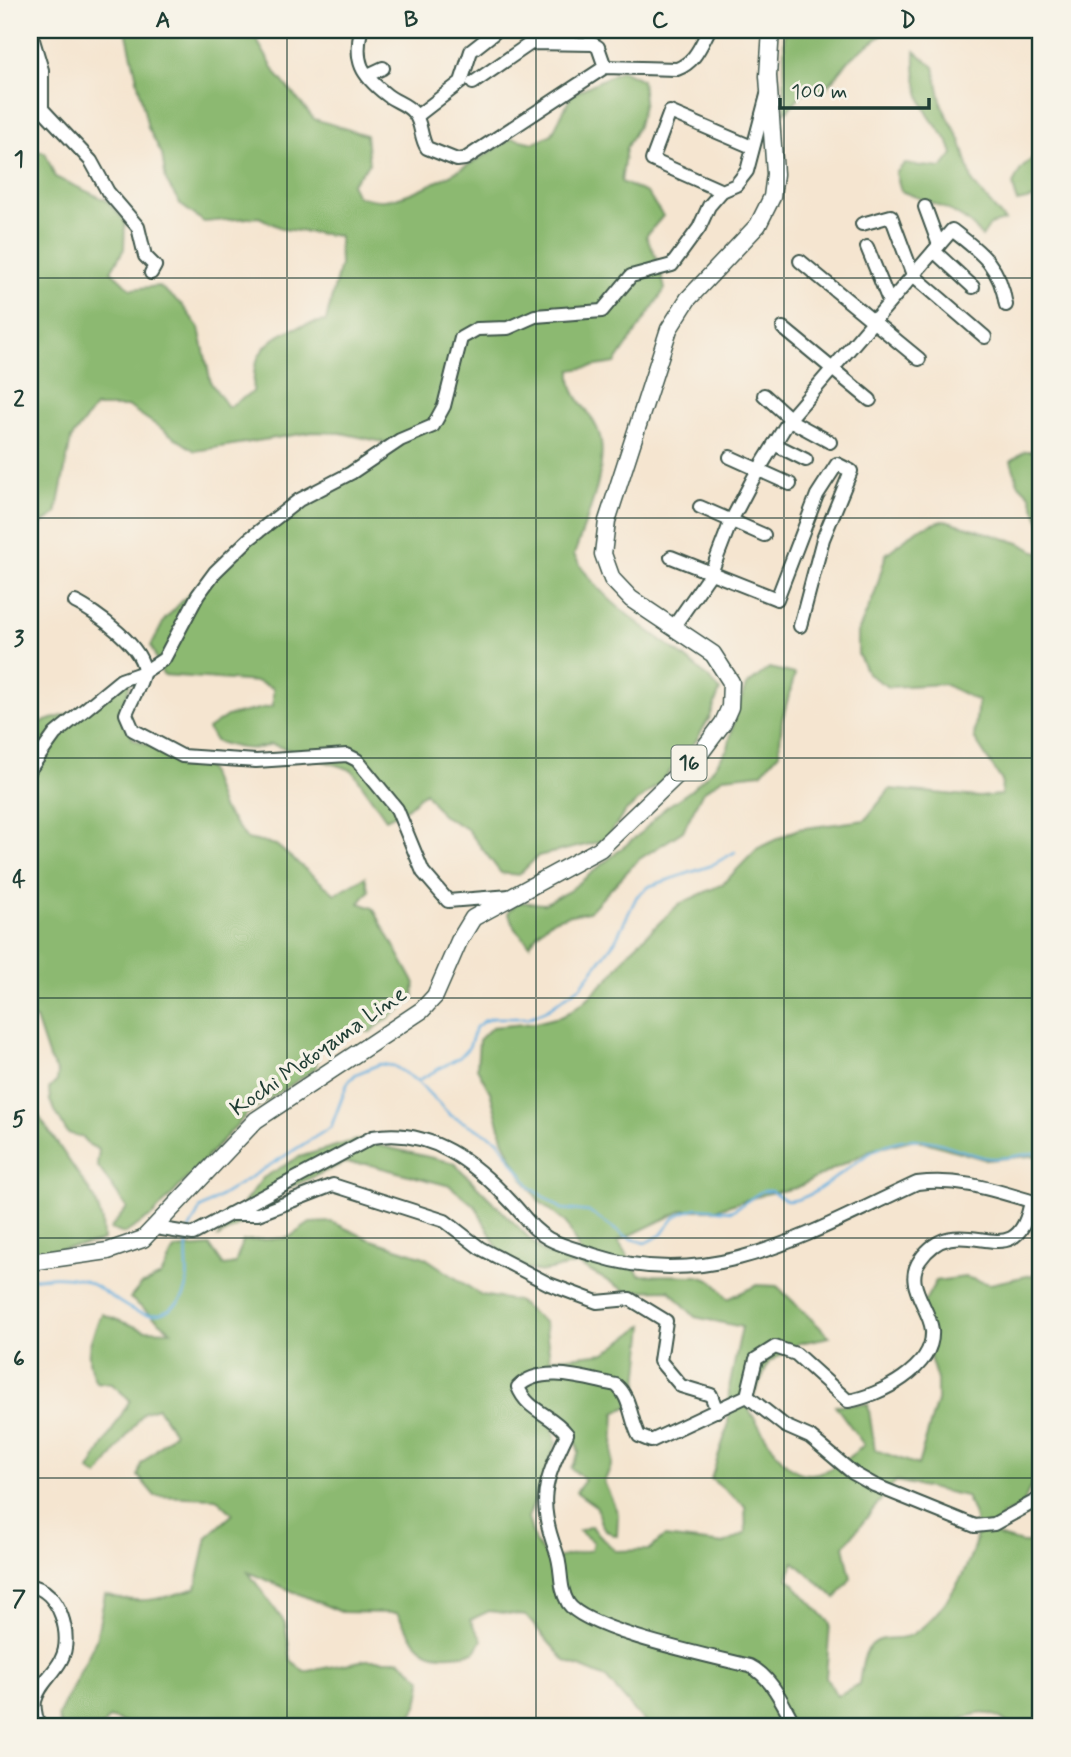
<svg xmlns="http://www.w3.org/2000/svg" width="1071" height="1757" font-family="Mynerve,sans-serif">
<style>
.forest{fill:#8cb971;stroke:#567b52;stroke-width:2;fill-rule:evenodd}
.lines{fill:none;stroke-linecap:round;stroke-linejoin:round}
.stream{stroke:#68b0df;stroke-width:2.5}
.minor-casing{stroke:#3f564b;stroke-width:16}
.major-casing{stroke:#3f564b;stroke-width:19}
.minor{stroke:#fff;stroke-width:12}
.major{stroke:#fff;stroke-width:16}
.grid{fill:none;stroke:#1f3d34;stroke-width:2;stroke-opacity:0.55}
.labels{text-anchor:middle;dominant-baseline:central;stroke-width:7;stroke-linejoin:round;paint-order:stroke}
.shield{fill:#f7f3e8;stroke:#60746a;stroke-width:2}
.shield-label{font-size:21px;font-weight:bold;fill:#1f3d34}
.street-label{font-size:23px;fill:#1f3d34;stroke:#f7f3e8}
.neatline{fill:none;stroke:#1f3d34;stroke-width:2.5}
.grid-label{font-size:23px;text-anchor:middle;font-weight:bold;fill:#1f3d34}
</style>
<rect width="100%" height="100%" fill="#f7f3e8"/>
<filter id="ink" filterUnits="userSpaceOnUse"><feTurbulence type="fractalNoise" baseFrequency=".0143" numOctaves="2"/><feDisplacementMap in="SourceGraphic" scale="14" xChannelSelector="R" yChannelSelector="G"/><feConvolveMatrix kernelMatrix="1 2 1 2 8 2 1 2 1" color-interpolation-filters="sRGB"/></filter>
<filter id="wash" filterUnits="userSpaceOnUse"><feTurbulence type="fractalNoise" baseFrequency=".00686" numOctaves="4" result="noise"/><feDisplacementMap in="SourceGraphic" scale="28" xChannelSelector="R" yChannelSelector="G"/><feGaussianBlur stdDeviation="1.57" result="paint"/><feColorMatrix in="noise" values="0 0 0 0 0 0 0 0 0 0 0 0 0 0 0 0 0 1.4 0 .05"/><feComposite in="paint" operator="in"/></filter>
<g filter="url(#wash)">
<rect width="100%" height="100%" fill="#f5e5d0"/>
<!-- forest -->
<g class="forest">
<path d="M126,30H251L277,75L314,119L366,135L369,164L351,184L357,196C366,198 376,201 384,200C417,197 484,157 512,138L534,143L552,134L572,94L622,70L642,80L644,101L638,126L626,148L621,182L647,193L663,216L646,236L658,261L665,289L615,363L571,370C569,401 589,405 599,433C610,466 585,523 574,555C607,615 675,640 720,690L710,717L696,741L661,782L625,812L609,835L599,842L538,856L519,875L501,873L467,829L442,815L425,792L406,809L386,819L352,770L271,744C252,753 233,747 215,741L208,729L227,716L273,706V688L258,682L163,675L151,646L165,619L224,557L283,523L303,502L388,443L341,433L313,432L195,451L129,407H95L71,439L56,514L30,531V151L45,152L55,177L106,200L125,221L124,249L111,271L131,289L159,286L182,305L199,328L211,383L228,407L253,392C254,384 253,371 256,363C266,334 298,325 326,321L340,265L339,236L283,229L259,217L204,222L181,205L166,181L162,154L148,128Z"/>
<path d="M784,30H889L852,57L825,89L803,93L785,113Z"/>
<path d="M915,51L934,67L942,106L961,142L973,183L1005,221L990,225L982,237C964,210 929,203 901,191L896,173L904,164L942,168L953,154C949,138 938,130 929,116C917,96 914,74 915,51Z"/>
<path d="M1041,150V197L1017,202L1013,184L1021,169Z"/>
<path d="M1025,451H1041V525L1030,495L1018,483L1011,461Z"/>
<path d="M945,520L1019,543L1041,554V1155L987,1160L915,1139L871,1150L796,1188L765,1194L714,1210H683L618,1241L639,1275L698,1276L713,1281L728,1299L757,1285L777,1286L830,1337L800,1343L769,1362L748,1408C785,1467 797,1502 864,1445L835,1405L868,1404L875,1450L918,1465L937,1401V1380L917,1315L936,1281L965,1277L990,1284L1041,1273V1475L1035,1478L1020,1508L1002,1515L997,1536L1022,1543H1041V1727H1011C994,1708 970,1710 952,1727H649L606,1678L565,1661L526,1616L489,1611L470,1620L482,1640L475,1652C427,1660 421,1655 397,1613L341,1612L248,1572L285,1623L291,1660L304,1672L366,1660H400L422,1679C421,1699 415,1721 395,1727H138L109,1718L102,1727H61L58,1716L96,1640L105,1594C138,1606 164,1599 196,1588L207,1537L233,1514L216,1498L155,1496L138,1476L141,1464L174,1433L158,1408L144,1412L98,1476L89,1470L130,1400L112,1384L96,1382C83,1356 89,1341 102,1314L144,1330L171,1331L130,1298L141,1285L161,1276L174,1249L210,1246L224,1266L235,1264L243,1241L288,1238L310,1223L332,1222L369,1239L424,1257L481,1295L517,1301L545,1323L550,1359L605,1353L644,1325L636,1402L615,1413L612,1464L604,1482L618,1514L617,1536C602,1531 599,1522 597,1507L576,1492L585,1480L571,1468L579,1452L572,1431L552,1427L556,1443L528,1518L535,1542L548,1560L591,1550L593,1542L579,1531L591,1526L615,1551L649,1550L664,1537L724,1544L746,1533L745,1506L711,1479L728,1426L729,1388L742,1327L695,1317L669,1290L626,1291L577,1264L541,1272L526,1269L499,1251L476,1207L450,1186L367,1164L344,1163L288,1188L258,1214L217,1238L263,1178L299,1157L356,1140L454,1163L544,1253L582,1256L566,1223L540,1202L524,1180L504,1142L490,1092L477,1068L479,1040L492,1027L535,1023L563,1016L585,1001L612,975L630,951L679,904L723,884L758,848L798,829L865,820L890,789L979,797L1001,795L1002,781L974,738L978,701L944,684L888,687L868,674L858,654V632L875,593L886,554L918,529ZM896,1481L966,1496C971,1508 979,1523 976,1537C971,1569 941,1616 913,1634C899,1643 881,1632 869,1648C862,1656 861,1673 859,1684L837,1696L826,1677L830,1623L788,1578L794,1562L836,1598L851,1578L844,1546Z"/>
<path d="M769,668L795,674L782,720L779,753L761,773L724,777L702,793L683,831L638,860L589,912C560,916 545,918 530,945L515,929L508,912L518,902L544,904L569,891L641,833L665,808L690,791L712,770L728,748L736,713L746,686Z"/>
<path d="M131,678L123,710L133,739L208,768L222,808L247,839L276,845L335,894L365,877L369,891L359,903L373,908L415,984L413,1000L370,1032L348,1029L321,1045L315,1069L247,1114L153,1215L124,1234L110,1229L127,1208L97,1165L99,1150L86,1143L83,1137L67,1133L50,1101L49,1089L57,1081L58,1073L49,1058L36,1019L30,1018V731L39,723L86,709Z"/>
<path d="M30,1071L38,1115L95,1199L102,1221L103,1240L96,1243L30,1254Z"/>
</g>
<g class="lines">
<!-- stream -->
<g class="stream">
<path d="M417,1081L460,1057L469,1047L476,1027L484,1021L493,1018H528L545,1011L581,986L615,941L637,896L650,886L710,866L735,852"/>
<path d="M189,1230L200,1209L331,1127L348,1082L356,1074L380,1064L394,1066L417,1081L450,1115L498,1140L531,1188L562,1209L590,1212L624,1236L645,1243L661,1235L675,1217L685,1212L697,1208L732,1211L762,1191H771L787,1201C823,1201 859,1146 904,1140C932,1136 956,1150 983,1157C1002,1161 1022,1154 1041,1152"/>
<path d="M30,1279C46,1277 62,1275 78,1279C110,1286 134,1329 169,1310C177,1305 184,1299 186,1290C190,1273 184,1254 188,1237"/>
</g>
</g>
</g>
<g filter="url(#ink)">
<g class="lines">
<defs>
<g id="minor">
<path d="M30,30L42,70V109L91,161L108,192L138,227L145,256L155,266L151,273"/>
<path d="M361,30C354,61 361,75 387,95C396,102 407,104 414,113C422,122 420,138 427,148L457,160L465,159L605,67L677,69C695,62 700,47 709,30"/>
<path d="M368,75L383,68"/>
<path d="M473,83L531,43L593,44L598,47L605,67"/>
<path d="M417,116L461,82L471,51L494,33"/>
<path d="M722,191L652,160L670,112L752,147"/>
<path d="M925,207L939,245"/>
<path d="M862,224L891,216L913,275L985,337"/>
<path d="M867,247L889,301"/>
<path d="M934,251L973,287"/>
<path d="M800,261L919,359"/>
<path d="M783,328L870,400"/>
<path d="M764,395L795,423L830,442"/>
<path d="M774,444L806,460"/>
<path d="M730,457L790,484"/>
<path d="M700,507L764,535"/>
<path d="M671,557L777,599L817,495L837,464L851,471L823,539L800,626"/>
<path d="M75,602C94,611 149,650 143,674C140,687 131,700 126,714L133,730L182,756L256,761L347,755L357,760L397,809L423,872L448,901L510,896"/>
<path d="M674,626L711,573L731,521L753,479L791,417L952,230C982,253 1000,266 1006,305"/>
<path d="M30,769L55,734L121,680L144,672L164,659L198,595L215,572L249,539L299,500L351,473L400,440L433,426L444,406L461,338L477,329L508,328L535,316L602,311L631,276L672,265L699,228L709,206L722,191L736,185L747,171L767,95"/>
<path d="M229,1214H258L333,1185L445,1221L480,1248L549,1284L597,1302L630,1299L666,1321L660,1361L681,1386L711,1395L717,1411"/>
<path d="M156,1228L193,1234L373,1137C430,1127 475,1163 511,1202C524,1215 532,1230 549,1239C562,1246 579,1250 594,1255C713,1294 812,1231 917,1183C962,1177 999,1192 1041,1204"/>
<path d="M747,1396L651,1441L639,1436C630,1419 631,1397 616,1385C589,1380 541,1363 518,1387C528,1412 551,1413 567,1434C544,1482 537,1501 556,1551C563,1569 558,1586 568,1603C585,1630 714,1657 750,1666C773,1678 783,1705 796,1727"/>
<path d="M747,1396L756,1359L775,1347L796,1354L848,1401C879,1396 935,1368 932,1330C929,1306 903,1284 920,1260C960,1202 1016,1284 1031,1201"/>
<path d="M747,1396L785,1426L810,1437L853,1473L874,1485L975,1526L994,1524L1041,1498"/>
<path d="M30,1586C59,1588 74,1637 61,1660C54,1674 39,1684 35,1701C33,1710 37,1719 39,1727"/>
</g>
<path id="major" d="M30,1262L108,1251L143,1239L256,1120L422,1010L435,996L459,941L473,918L600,849L702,751L723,723L730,707L731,682L713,654L631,599L612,579L603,554L607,521L669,329L688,299L758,225L772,197L775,174L768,76L771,30"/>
</defs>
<!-- minor casing -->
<use href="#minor" class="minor-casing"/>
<!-- major casing -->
<use href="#major" class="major-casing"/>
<!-- minor -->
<use href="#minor" class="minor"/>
<!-- major -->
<use href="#major" class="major"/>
</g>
</g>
<!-- grid -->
<path class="grid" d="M287,30V1727M536,30V1727M784,30V1727M30,278H1041M30,518H1041M30,758H1041M30,998H1041M30,1238H1041M30,1478H1041"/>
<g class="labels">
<!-- shield labels -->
<rect class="shield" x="671.5" y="745.5" width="35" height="35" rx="5"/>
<g class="shield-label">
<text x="689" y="763">16</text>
</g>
<!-- street labels -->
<g class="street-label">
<text transform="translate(319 1052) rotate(-35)">Kochi Motoyama Line</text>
</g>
</g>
<!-- margin -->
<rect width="1071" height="1757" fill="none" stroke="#f7f3e8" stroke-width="77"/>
<!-- scale -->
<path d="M780 98v10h149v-10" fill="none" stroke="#1f3d34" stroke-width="3.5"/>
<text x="791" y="98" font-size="21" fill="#1f3d34" stroke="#f7f3e8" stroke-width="5" paint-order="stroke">100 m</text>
<rect x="38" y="38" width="994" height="1680" class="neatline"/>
<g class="grid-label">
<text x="163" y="27">A</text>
<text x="411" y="27">B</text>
<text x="660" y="27">C</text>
<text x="908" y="27">D</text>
<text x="19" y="166">1</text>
<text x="19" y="406">2</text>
<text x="19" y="646">3</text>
<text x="19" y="886">4</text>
<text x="19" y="1126">5</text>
<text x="19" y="1366">6</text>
<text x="19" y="1606">7</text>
</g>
</svg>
